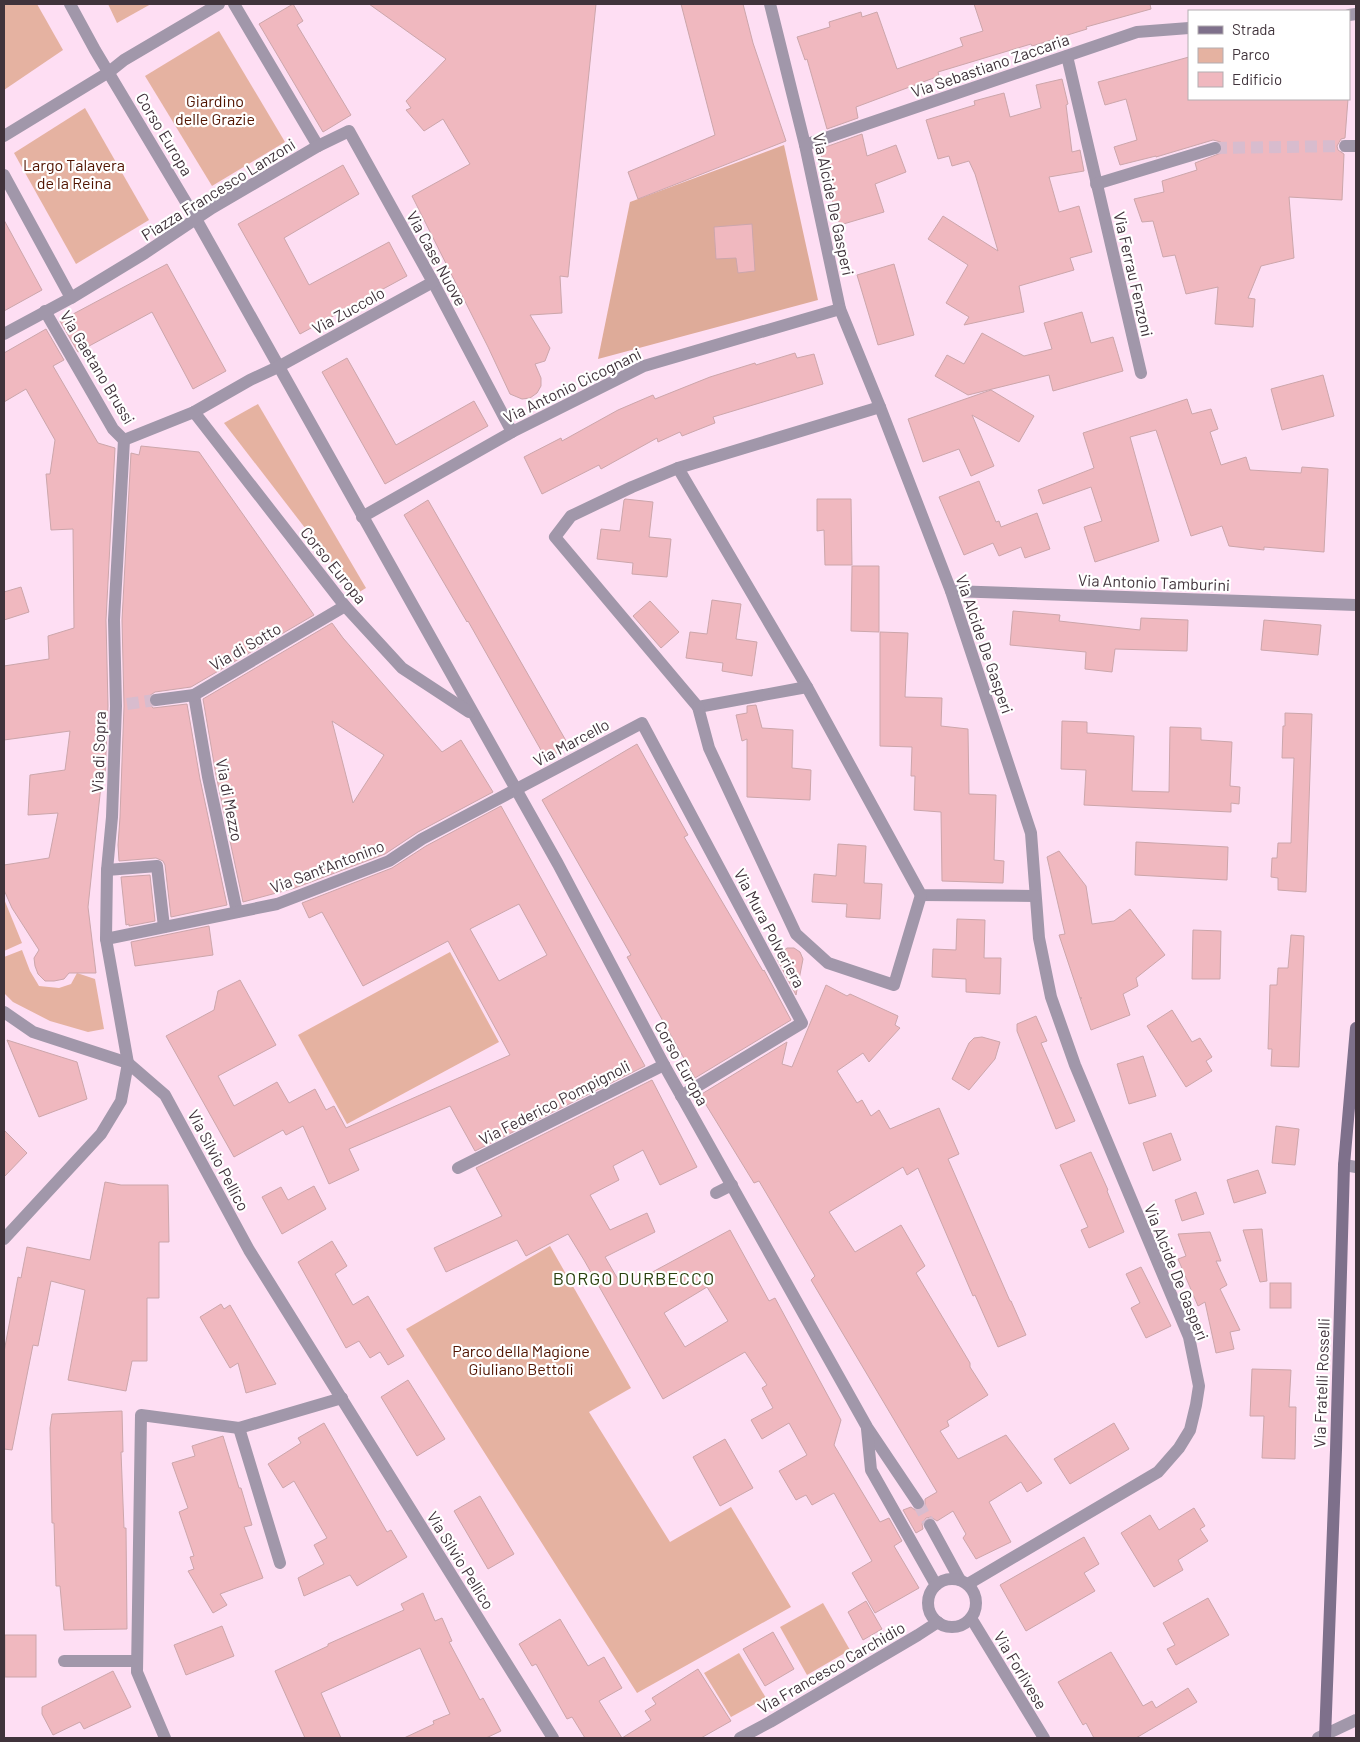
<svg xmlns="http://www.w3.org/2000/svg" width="1360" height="1742" font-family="Barlow,sans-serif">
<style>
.green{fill:#e5b2a1}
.forest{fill:#deab99}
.building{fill:#f0b8bf;stroke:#cca6ab;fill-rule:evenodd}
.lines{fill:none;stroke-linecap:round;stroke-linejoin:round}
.street-tunnel{stroke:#d8bcce;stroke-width:12;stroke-dasharray:12 6;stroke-linecap:butt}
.street{stroke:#a197aa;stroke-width:12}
.secondary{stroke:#7e708b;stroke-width:12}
.labels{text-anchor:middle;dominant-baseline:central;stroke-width:4.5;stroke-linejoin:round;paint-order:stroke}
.street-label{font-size:16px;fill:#40333b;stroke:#fff}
.park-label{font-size:16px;fill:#511400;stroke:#fff}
.neighbourhood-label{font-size:18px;letter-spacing:1px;fill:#2b4210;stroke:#fff}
</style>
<rect width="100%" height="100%" fill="#fedef3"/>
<!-- green -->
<g class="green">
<path d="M4,4H37L63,50L4,90Z"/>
<path d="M108,4H151L117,23Z"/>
<path d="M219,31L285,142L212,186L145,76Z"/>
<path d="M85,108L149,220L76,264L14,153Z"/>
<path d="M258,404L366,588L356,594L224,423Z"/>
<path d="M4,899L22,943L4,951Z"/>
<path d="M22,950L30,971L39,986L59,988L71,984L77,973L95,979L104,1029L88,1032L50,1021L13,1002L4,993V957Z"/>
<path d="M450,952L499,1042L347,1124L298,1035Z"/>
<path d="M550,1246L631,1388L589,1412L670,1542L731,1507L791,1607L637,1693L406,1329Z"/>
<path d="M823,1603L850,1650L807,1675L780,1627Z"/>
<path d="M739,1653L766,1698L731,1717L704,1673Z"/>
</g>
<!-- forest -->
<path class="forest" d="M784,145L818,300L598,359L630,202Z"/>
<!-- building -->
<g class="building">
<path d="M293,4L303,21L297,25L351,115L323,132L259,24Z"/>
<path d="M369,4H596L568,277L560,276L562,313L530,315L550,348L545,361L535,364L541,378V386L537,393L530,398L522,399L510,394L488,347L412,196L470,164L443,119L424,131L406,110L411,108L406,101L446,59Z"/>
<path d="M681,4H743L753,43L786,141L638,199L628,172L715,135Z"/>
<path d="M974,4H1150L1151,9L1086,27L1087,29L1032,46L1031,44L938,72L939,76L856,107L858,118L827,129L807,59L805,60L797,37L830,27L829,22L861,12L862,17L877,12L897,69L963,46L960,38L983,31Z"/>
<path d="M1189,57V99H1348L1345,138L1341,139L1337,146L1338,150L1344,154L1342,200L1289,197L1294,258L1261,266L1248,298L1255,299L1253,327L1215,324L1218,287L1186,294L1175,255L1163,257L1153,221L1142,222L1134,199L1164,192L1162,181L1197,170L1195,163L1221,153L1223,146L1221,142L1213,140L1156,157V156L1120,165L1114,147L1137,140L1126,99L1105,105L1098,82Z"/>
<path d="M1062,79L1068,104L1066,105L1072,152L1080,150L1084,171L1049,177L1059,212L1079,206L1092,252L1070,258L1074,270L1019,286L1024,312L964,325L969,317L946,303L968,265L928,239L943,216L998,251L975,174L969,161L952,166L949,156L938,159L926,120L975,105L974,101L1004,93L1010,117L1041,108L1036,85Z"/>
<path d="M862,134L867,156L896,145L906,172L875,184L884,212L840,225L830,193L820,149Z"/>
<path d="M343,165L359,194L284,238L309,285L389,242L407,276L300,334L238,224Z"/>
<path d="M4,220L42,290L4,311Z"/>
<path d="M752,224L755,271L738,273L736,258L716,259L714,227Z"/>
<path d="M167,264L226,371L193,389L152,312L78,352L60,321Z"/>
<path d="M894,264L914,335L878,345L857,275Z"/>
<path d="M1082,312L1091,343L1113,337L1123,371L1053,391L1049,375L968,395L935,376L947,355L964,364L982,333L1024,356L1052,349L1044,323Z"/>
<path d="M46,329L64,360L53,366L98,443L115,448L106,620L108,706L105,776H102L88,907L96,973H69L64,979L54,981H45L38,974L35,966L34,958L39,950L12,908L4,890V865L49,858L58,813L28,815L30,775L65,770L70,731L4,740V666L49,659L48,636L74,628L73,529L51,530L46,474H50L55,440L26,389L4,402V353Z"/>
<path d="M795,353L797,358L814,354L823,384L713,417L715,423L682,436L680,432L658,442L657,438L601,469L599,465L542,494L524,457L561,438L562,441L618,410L653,395L655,399L710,377L755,363L756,365Z"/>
<path d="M347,358L396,445L474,401L488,426L385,484L322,372Z"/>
<path d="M1323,375L1334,416L1282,430L1271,389Z"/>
<path d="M991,390L1034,416L1019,442L972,415L994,466L971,476L959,449L923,462L908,419Z"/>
<path d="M1187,399L1192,414L1211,409L1218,429L1210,432L1221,465L1246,457L1250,470L1301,473L1302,467L1328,469L1324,552L1264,547V550L1229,546L1222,526L1191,536L1156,430L1130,437L1159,541L1095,562L1084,527L1102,521L1091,487L1043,504L1038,490L1094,468L1083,433Z"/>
<path d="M141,446L199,452L314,615L191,687L155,692L149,696L148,702L153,708L187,704L200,779L227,905L171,917L165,865L163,861L156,858L119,861L118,845L120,817L124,706L122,620L131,453L139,455Z"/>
<path d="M979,481L996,522L999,521L1001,527L1037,513L1050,549L1025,558L1021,547L999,556L993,543L964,555L939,497Z"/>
<path d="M625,499L653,502L649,537L671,539L667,577L632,574L633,563L597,559L601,529L620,531L624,500Z"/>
<path d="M817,499H851L852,565H825L824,530L817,531Z"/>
<path d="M428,500L569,746L546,759L468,621L467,622L404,515Z"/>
<path d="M852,566H879V632L851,631Z"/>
<path d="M21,587L29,612L4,620V592Z"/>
<path d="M712,600L741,604L736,639L757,642L752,676L722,671L723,663L686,658L690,632L707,634Z"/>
<path d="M650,601L679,632L661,648L633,616Z"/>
<path d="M1013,611L1060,615L1059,621L1140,630L1141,618L1188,620L1187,651L1115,649L1112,672L1085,669L1086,652L1010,645Z"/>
<path d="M1264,620L1321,625L1318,655L1261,650Z"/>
<path d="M332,623L343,638L442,752L461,740L493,792L418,832L385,854L295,888L243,902L216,775L203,699ZM332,721L384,755L353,803Z"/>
<path d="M880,632L908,633L905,697L942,698L941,726L968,729L969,794L996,795L994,860L1004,861L1003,883L942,881L941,812L914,810L915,776H911L912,747L880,746Z"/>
<path d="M756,705L762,728L793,730L792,768L811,770L810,800L747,797V739L742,741L736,715L747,713V706Z"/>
<path d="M1285,713L1312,714L1306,892L1278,890V878L1271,877L1272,858H1277L1278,843H1291L1294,758H1282L1283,726H1285Z"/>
<path d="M1062,721L1087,722V733L1134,736L1132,791L1169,792L1170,727L1201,728V740L1232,742L1230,786L1240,787L1239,804L1231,803V812L1084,805L1086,770L1061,769Z"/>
<path d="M637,744L688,835L684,837L763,971L764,970L791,1020L695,1078L627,957L631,955L542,800Z"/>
<path d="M501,806L645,1066L475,1151L450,1106L349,1149L359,1170L329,1184L303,1126L286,1135L283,1130L234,1157L166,1036L214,1010L218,991L240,980L276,1045L218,1076L234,1106L277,1082L289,1103L315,1089L326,1110L334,1106L346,1128L510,1055L448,941L363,986L322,912L309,918L302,903L392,868L426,846ZM519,904L547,955L499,981L470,929Z"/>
<path d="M1136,842L1228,847L1227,880L1135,875Z"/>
<path d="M838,844L866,846L864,883L882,884L880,919L846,917L847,904L812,902L814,874L836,876Z"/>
<path d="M1059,851L1086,886L1092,924L1114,921L1130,909L1165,955L1136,978L1138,986L1123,994L1130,1015L1091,1030L1080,998H1082H1080L1059,935L1065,934L1047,857Z"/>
<path d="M150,875L155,921L129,926V924L126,925L121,877Z"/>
<path d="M957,919L985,920L984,958H1001L1000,994L966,992V979L932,977L933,949L956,950Z"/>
<path d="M209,926L213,955L135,966L131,942Z"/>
<path d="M1193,930L1221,931L1220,979H1192Z"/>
<path d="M1291,935L1304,936L1299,1067L1271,1066L1272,1049H1268L1270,985H1277L1278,968H1288Z"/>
<path d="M787,948H794L800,952L803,959L796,995L776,957Z"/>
<path d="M826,985L847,996L850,994L898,1016L895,1025L900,1028L869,1062L863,1053L837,1071L857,1103L862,1100L871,1116L879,1110L890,1129L939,1108L959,1154L948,1159L1010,1301H1011L1026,1335L998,1347L975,1295L973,1296L918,1168L907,1175L903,1167L829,1212L855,1252L901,1225L925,1266L916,1273L970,1363V1367L988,1395L947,1421L949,1426L940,1431L958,1459L1006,1435L1042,1483L1027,1492L1021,1482L989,1502L1011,1542L976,1559L963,1538L966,1534L953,1511L937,1521L931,1517L926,1518L922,1524L923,1529L916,1533L903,1510L911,1507L915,1510H922L925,1506V1499L937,1492L811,1280L815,1276L775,1208L759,1181L754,1183L700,1095L787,1042L782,1064L792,1067Z"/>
<path d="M1172,1010L1192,1042L1200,1038L1212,1057L1206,1061L1212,1071L1186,1087L1147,1026Z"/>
<path d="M1036,1016L1047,1041L1041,1043L1075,1121L1056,1129L1017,1031V1024Z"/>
<path d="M982,1037L1000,1042L995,1059L969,1090L952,1079L969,1043L974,1038Z"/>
<path d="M7,1040L77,1062L87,1099L39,1117Z"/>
<path d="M1143,1056L1156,1096L1129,1104L1117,1064Z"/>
<path d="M652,1080L697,1167L660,1185L643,1150L613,1166L619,1180L590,1195L610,1230L647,1213L655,1232L605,1257L623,1288L730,1230L769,1301L775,1298L841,1420L834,1445L880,1522L889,1518L902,1541L894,1546L919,1588L875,1613L852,1573L872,1561L834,1493L812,1505L806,1495L796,1500L779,1471L807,1455L789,1423L762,1439L751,1420L773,1408L762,1388L767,1385L745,1352L663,1399L584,1260L568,1234L526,1256L517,1240L446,1272L434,1248L502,1216L476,1168ZM707,1287L728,1321L685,1347L664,1313Z"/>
<path d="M1276,1126L1299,1129L1295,1165L1272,1163Z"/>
<path d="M4,1130L27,1153L4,1177Z"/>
<path d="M1171,1133L1181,1160L1153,1171L1143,1143Z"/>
<path d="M1091,1152L1108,1190L1107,1191L1124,1232L1089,1248L1081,1230L1088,1227L1060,1165Z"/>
<path d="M1258,1170L1266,1193L1234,1203L1227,1180Z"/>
<path d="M105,1182L121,1185H168L169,1242H159V1298H147V1361H132L126,1391L68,1380L85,1290L51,1281L38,1346L33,1345L12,1450L4,1449V1352L18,1277L21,1278L27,1247L90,1260Z"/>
<path d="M314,1186L326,1209L282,1234L262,1197L281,1187L288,1200Z"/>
<path d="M1196,1192L1204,1214L1182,1221L1175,1200Z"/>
<path d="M1262,1229L1267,1281L1260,1282L1243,1230Z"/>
<path d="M1210,1232L1221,1261H1216L1227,1285L1220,1289L1240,1330L1230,1332L1234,1349L1216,1353L1205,1302L1198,1306L1178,1259L1186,1256L1178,1234Z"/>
<path d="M332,1241L347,1266L335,1274L353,1305L368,1296L404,1356L388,1365L380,1352L370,1358L359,1341L346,1348L298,1262Z"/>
<path d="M1141,1267L1171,1326L1146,1338L1131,1308L1140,1303L1126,1274Z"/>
<rect x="1270" y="1283" width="21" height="25"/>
<path d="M221,1304L224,1309L230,1305L276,1384L246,1393L238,1363L230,1368L200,1317Z"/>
<path d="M1252,1369L1291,1370L1289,1407H1296L1295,1459L1262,1458L1264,1416H1250Z"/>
<path d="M408,1380L445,1439L417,1456L381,1397Z"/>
<path d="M122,1411L123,1452H121L124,1528H126L127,1629L64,1630L60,1586H56L54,1523H52L50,1428L52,1414Z"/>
<path d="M324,1423L387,1532L391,1530L407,1557L357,1586L350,1575L304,1596L298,1578L324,1564L314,1545L327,1538L294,1481L283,1488L268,1464L301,1443L298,1438Z"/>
<path d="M1114,1423L1129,1449L1070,1484L1054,1459Z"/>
<path d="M223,1436L239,1488H241L252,1525L244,1527L263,1578L220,1594L227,1605L213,1613L188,1571L194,1569L190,1557L194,1556L179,1512L188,1508L172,1463L195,1456L192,1446Z"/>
<path d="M725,1439L753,1488L720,1506L693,1457Z"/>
<path d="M480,1496L514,1554L488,1569L454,1511Z"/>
<path d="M1194,1508L1205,1526L1200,1529L1208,1541L1178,1560L1183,1570L1154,1587L1121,1533L1150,1515L1159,1530Z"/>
<path d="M1084,1537L1099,1564L1084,1573L1095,1591L1026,1631L1000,1585Z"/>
<path d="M423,1593L435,1621L442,1618L452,1641L449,1642L480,1700L483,1698L501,1731L486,1738H404L434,1724L433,1721L450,1714L420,1648L321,1693L341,1738H305L275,1671L328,1646V1644L404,1610L401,1604Z"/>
<path d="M1208,1598L1229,1635L1176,1665L1167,1649L1175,1645L1163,1623Z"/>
<path d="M866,1601L882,1629L863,1640L848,1612Z"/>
<path d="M560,1619L588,1666L604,1657L622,1688L599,1701L622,1738H585L572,1717L567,1719L536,1664L532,1666L519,1644Z"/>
<path d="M222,1626L234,1656L186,1675L174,1645Z"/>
<path d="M773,1632L794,1669L765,1686L743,1649Z"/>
<rect x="5" y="1635" width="31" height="42"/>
<path d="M1111,1652L1143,1706L1152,1701L1156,1708L1188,1688L1197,1702L1136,1738H1094L1086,1723L1083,1725L1058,1682Z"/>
<path d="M698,1669L731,1721L701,1738H622L651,1720L645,1711L656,1704L652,1698Z"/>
<path d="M113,1671L131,1707L84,1729L80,1722L53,1735L42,1714V1707Z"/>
</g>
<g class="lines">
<!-- street-tunnel -->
<g class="street-tunnel">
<path d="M1215,148L1345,146"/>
<path d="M127,704L156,700"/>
<path d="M918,1503L930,1525"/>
</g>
<!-- street -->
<g class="street">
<path d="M70,4L95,50L196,219L558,864L664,1065L867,1427L918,1503"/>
<path d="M234,4L318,146"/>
<path d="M770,4L805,145L840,309L880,407L951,591L1031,833L1039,938L1051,997L1075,1065L1189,1337L1199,1386L1196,1405L1190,1430L1179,1448L1158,1472L968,1584"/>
<path d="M1349,15L1356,14"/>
<path d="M1067,56L1141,373"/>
<path d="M4,136L109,72L124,60L219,4"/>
<path d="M805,145L1137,32L1189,28"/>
<path d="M1345,146H1356"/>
<path d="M4,175L71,298"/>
<path d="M1096,184L1215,148"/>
<path d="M45,311L113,429L124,440"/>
<path d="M4,334L71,298L145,253L212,208L318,146L349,131L433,282L512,432"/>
<path d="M880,407L678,468L807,687L921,895L1035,896"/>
<path d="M194,412L345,606L402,668L469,712"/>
<path d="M124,440L194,412L250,380L278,367L433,282"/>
<path d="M678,468L632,487L571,516L555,537L698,707L807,687"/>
<path d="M362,517L512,432L644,366L840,309"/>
<path d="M951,591L1356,605"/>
<path d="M194,695L208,777L237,912"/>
<path d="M156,700L194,695L345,606"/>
<path d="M698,707L709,748L796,934L828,963L894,985L921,895"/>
<path d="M107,870L157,866L164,927"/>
<path d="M106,939L277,904L389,861L422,839L642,723L802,1023L681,1096"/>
<path d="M4,1012L33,1032L128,1063L165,1095L249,1250L553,1738"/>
<path d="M1344,1165L1356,1167"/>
<path d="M458,1168L664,1065"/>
<path d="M716,1193L732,1185"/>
<path d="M4,1239L101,1134L121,1101L128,1063L106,939L107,870L112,817L116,706L114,620L124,440"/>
<path d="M239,1428L280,1563"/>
<path d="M867,1429L871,1470L936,1585"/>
<path d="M930,1525L960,1580"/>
<circle cx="952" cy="1603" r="24"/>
<path d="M971,1618L1044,1738"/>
<path d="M64,1661H137"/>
<path d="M165,1738L137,1672L141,1415L239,1428L342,1398"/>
<path d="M740,1738L770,1722L918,1635L938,1622"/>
<path d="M1318,1738L1356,1720"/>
</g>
<!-- secondary -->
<path class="secondary" d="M1325,1738L1336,1450L1344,1165L1356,1028"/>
</g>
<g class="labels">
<!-- street labels -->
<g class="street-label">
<text transform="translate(990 65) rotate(-19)">Via Sebastiano Zaccaria</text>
<text transform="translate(165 134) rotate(59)">Corso Europa</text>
<text transform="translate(218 189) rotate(-32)">Piazza Francesco Lanzoni</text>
<text transform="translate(834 204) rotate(78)">Via Alcide De Gasperi</text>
<text transform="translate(437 258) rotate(61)">Via Case Nuove</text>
<text transform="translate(1134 274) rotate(77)">Via Ferrau Fenzoni</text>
<text transform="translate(348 310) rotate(-29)">Via Zuccolo</text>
<text transform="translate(98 367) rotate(59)">Via Gaetano Brussi</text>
<text transform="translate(572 385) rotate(-26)">Via Antonio Cicognani</text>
<text transform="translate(334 565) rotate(51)">Corso Europa</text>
<text transform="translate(1154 582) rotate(2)">Via Antonio Tamburini</text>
<text transform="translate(985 644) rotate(71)">Via Alcide De Gasperi</text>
<text transform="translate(245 646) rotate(-30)">Via di Sotto</text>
<text transform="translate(571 742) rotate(-28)">Via Marcello</text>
<text transform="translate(98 752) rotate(-88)">Via di Sopra</text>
<text transform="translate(230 800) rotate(79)">Via di Mezzo</text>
<text transform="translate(327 866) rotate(-21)">Via Sant'Antonino</text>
<text transform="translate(770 928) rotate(62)">Via Mura Polveriera</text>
<text transform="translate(682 1063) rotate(61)">Corso Europa</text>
<text transform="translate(554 1102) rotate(-27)">Via Federico Pompignoli</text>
<text transform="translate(219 1160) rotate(62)">Via Silvio Pellico</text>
<text transform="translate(1177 1272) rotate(68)">Via Alcide De Gasperi</text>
<text transform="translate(1321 1383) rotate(-88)">Via Fratelli Rosselli</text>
<text transform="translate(461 1560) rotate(58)">Via Silvio Pellico</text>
<text transform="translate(831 1667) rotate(-30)">Via Francesco Carchidio</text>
<text transform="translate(1021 1670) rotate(59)">Via Forlivese</text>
</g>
<!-- park labels -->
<g class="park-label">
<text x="215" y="100">Giardino<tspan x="215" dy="18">delle Grazie</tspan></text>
<text x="74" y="164">Largo Talavera<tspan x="74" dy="18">de la Reina</tspan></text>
<text x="521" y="1350">Parco della Magione<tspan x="521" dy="18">Giuliano Bettoli</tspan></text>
</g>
<!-- neighbourhood labels -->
<g class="neighbourhood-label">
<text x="634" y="1278">BORGO DURBECCO</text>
</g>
</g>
<!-- border -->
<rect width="1360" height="1742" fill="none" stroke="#40333b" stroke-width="10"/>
<!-- legend -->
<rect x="1188" y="10" width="162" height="90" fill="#ffffff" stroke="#b3adb1"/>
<rect x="1198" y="26" width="25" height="8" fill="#7e708b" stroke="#b3adb1"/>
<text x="1232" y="35" font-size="15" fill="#40333b">Strada</text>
<rect x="1198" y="48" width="25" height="15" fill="#e5b2a1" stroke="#b3adb1"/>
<text x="1232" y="60" font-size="15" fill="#40333b">Parco</text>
<rect x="1198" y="72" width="25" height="15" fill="#f0b8bf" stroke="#b3adb1"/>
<text x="1232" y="85" font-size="15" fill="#40333b">Edificio</text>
</svg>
